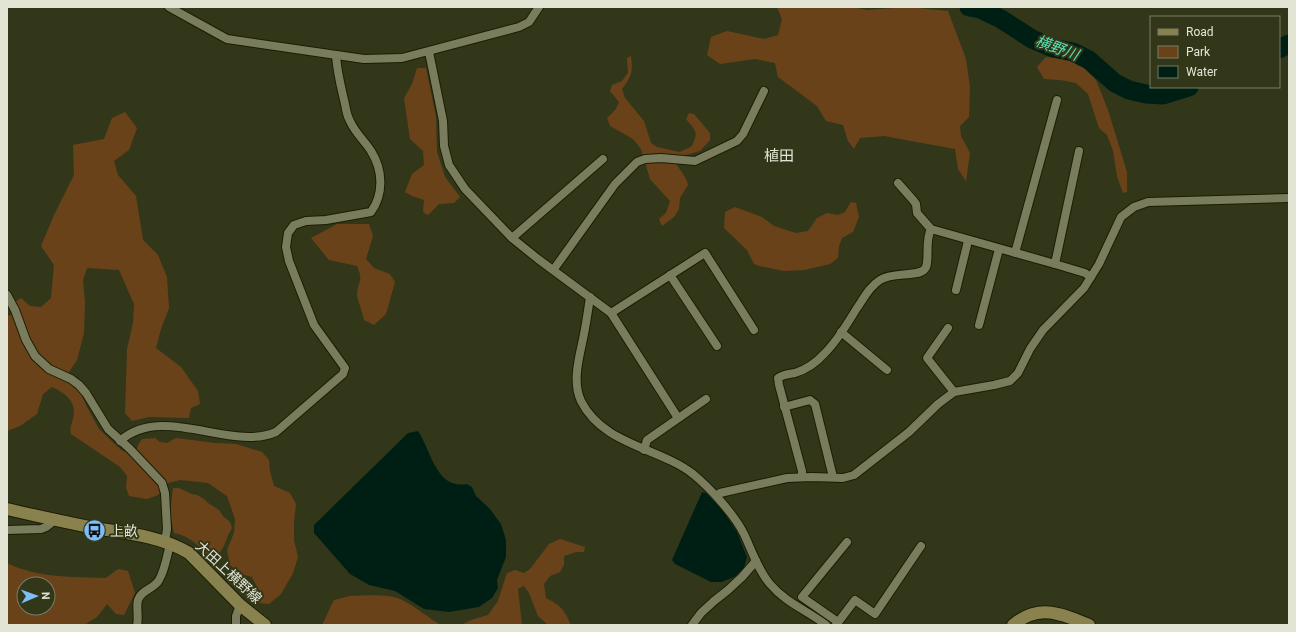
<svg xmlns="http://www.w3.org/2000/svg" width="1296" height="632" font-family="Roboto,'Noto Sans JP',sans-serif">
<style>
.green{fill:#6a421a;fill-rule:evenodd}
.water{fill:#001f14}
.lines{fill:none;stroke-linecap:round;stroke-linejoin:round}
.river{stroke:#001f14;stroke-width:19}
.street-casing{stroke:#1b1e02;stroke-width:10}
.secondary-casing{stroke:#1b1e02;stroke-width:14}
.street{stroke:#797d5e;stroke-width:8}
.secondary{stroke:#89824f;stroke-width:12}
.labels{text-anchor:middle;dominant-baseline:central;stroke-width:4;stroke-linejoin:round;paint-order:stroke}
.poi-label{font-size:14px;fill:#e2e5d3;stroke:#33371a;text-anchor:start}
.street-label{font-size:14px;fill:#e2e5d3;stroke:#33371a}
.water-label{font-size:15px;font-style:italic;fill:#57e2b3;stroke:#33371a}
.neighbourhood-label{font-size:15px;fill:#e2e5d3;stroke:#33371a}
</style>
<rect width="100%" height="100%" fill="#33371a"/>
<!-- green -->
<g class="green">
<path d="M777,7H852L867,10L908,7L948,11L966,59L970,87L969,117L960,126L961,136L970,153L966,181L958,169L955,149L884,136L860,138L854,149L848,141L843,125L826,121L817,106L778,77L775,63L755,59L720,64L707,55L711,37L727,31L764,39L778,35L782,19Z"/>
<path d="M631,56C633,72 632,76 622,89L625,98L644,121L651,143L657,147L680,152L692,146C699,132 696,131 686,119L689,113L694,114L710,133V140L700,151L682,156L677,165C681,172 686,176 688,185L680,198L679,209L674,217L662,226L659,219L666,213L670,201L650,179L641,149L633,139L610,126L607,118L616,109L619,102L610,91L612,85L622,81L628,73L627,58Z"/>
<path d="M1046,57L1076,60L1096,80L1108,110L1127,172V192L1123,193L1117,176L1113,151L1107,135L1099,128L1088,94L1076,83L1060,80L1044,79L1037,67Z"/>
<path d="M417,68H426L436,117L437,152L445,177L460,197L454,203L439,204L428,215L423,212L424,200L412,196L405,192L412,174L424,165L423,151L410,139L404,98L412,84Z"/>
<path d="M125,112L137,128L129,150L114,161L118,175L136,196L143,240L158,255L167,277L169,308L161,329L156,348L181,367L198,391L200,404L191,408L189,418L149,417L132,421L125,413L127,349L133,323L134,304L119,270L87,268L83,280L85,302L84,333L77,360L69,372L70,383L81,394L88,409L99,429L121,450L130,454L137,449L138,445L142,439L155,438L160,442L167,443L176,438L215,443L236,444L262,452L269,460L270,471L274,486L290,493L296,504L294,522V540L298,557L293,573L281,594L269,604L258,603V589L252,577L241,574L230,565L227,550L234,533L235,519L227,496L208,483L180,480L168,483L158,495L147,499L129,496L126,488L127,476L120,467L71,434C69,425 74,421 74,412C74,399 63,392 52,387L43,394L37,414L20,426L7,431V316L11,315L18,310L15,302L21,298L30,306L41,307L51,298L54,265L41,246L54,215L74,175L73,145L104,139L112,118Z"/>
<path d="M851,202L856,203L859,217L853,232L842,238L839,246L838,258L830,264L804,270L784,271L759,266L754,264L747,250L724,228L725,212L735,207L762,217L774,226L796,233L808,231L817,218L827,213L838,215L845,212Z"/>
<path d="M337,224H369L373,236L366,259L374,268L390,274L395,282L386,314L374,325L364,320C363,313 357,299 357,294C358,280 364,282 357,266L329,260L311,238Z"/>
<path d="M173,488H179L192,494L197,495L204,499L208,503L219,510L223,516L230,522L232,528C224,540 226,552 211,559C200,547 191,536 174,533L170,514Z"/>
<path d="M560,539L585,547L584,552H576L564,556V565L560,572L550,576L544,584L546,598C561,606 564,609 571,625H548L538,616L529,593L524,586L518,589L522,625H461L471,620L488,615L498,601L507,573L515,570L524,573L530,569L549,544Z"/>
<path d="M7,563C37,578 73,577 106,578L118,569L128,571L135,593L124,615L116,614L107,604L97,617L84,625H7ZM24,584H48V608H24Z"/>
<path d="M350,596C366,596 387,593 402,600C415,606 428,618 441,625H322C327,617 329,608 334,600Z"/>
</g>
<!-- water -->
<g class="water">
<path d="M418,431C431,450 436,490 467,484L472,487L476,496L490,509L501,524L506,540V557L497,580L498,588L492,598L479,607L449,612L424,609L395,591L369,585L350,574L314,533V525L408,433Z"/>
<path d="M702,492L706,493L723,511L737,532L747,557L744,568L734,577L722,582H711L675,564L672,560Z"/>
</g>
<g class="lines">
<!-- river -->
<g class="river">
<path d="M969,7L980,9L1001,19L1032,39L1053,48L1073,52L1089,60L1115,83L1129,90L1146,94L1163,95L1189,87"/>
<path d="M1279,49L1289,44"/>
</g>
<defs>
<g id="street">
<path d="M169,7L227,39L364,59L402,58L519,27L529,22L539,7"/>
<path d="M429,52L443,121L444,146L449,165L465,189L512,238L538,259L611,313L678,418"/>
<path d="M898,183L913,200L916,204L917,213L931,229L1055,264L1085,273L1091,277"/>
<path d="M512,238L603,159"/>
<path d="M1015,253L1057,100"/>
<path d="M1055,264L1079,151"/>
<path d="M554,269L615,184L637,162L645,159L661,158L695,161L737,141L743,134L764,91"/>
<path d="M670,275L717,346"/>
<path d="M956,290L968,241"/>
<path d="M7,295L15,310L26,340L35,356L49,369L71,379L79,385L86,393L108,429L130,449L162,483L165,493L167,529L165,542"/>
<path d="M590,297C588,311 586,325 583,339C579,358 572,382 581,401C603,445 658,447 693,474C710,488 734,514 744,534C752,551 758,570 770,584C787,604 807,610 826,625"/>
<path d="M611,313L705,253L754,330"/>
<path d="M979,325L999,249"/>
<path d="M948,328L927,358L954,392"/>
<path d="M841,332L887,370"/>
<path d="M784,407L810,400L815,404L833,477"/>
<path d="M120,441C163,403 231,452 276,432L343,374L345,368L314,325L289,261L286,247L288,233L294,225L306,221L326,220L371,212C384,194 383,170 371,151C365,141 355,133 350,121C347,116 346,110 345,104C341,87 337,72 336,55"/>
<path d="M644,450L647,440L706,399"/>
<path d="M802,477V471L779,385L778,378C784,374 789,374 795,373C808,369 816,363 825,353C838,340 847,324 857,308C864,298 869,287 880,280C892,272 915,277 924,270C931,264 924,242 931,229"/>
<path d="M717,497L720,493L787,478L812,477L843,478L854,475L909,432L938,404L954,392L994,385L1010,381L1018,373L1030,349L1043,330L1084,288L1099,264L1121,217L1134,207L1148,202L1289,198"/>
<path d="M7,530L41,529L46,527L55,520"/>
<path d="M838,622L802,597L847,542"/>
<path d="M137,625C139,617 136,608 138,600C141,590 154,589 159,580C165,570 167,556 170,544"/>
<path d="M236,625V616L240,605"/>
<path d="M692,625L701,613L714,601L728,590L742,577L756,561"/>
<path d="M836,625L855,600L875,614L921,546"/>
</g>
<g id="secondary">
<path d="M7,509C36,516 65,522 94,528C126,533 161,536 189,553L240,605L265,625"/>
<path d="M1013,625C1039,603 1062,614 1089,625"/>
</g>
</defs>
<!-- street casing -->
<use href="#street" class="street-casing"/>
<!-- secondary casing -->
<use href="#secondary" class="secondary-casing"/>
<!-- street -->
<use href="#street" class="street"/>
<!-- secondary -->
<use href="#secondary" class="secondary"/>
</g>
<!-- icons -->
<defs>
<symbol id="bus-disc" viewBox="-11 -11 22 22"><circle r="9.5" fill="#7bbef8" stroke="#33371a"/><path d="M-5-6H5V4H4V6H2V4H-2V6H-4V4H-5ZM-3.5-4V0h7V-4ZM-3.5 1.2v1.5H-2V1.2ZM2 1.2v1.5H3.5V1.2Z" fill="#111"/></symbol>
</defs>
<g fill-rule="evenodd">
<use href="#bus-disc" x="82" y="518" width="25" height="25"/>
</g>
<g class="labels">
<!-- poi labels -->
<g class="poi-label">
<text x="110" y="531">上畝</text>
</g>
<!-- street labels -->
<g class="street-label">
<text transform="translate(229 572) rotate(43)">大田上横野線</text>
</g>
<!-- water labels -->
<g class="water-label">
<text transform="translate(1057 48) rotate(20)">横野川</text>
</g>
<!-- neighbourhood labels -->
<g class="neighbourhood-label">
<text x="779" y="156">植田</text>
</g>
</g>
<!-- border -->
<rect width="1296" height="632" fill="none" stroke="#e2e5d3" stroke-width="16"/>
<!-- legend -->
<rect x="1150" y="16" width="130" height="72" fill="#33371a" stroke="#797d64"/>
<rect x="1158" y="29" width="20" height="6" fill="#89824f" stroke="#797d64"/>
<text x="1186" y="36" font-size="12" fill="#e2e5d3">Road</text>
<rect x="1158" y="46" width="20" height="12" fill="#6a421a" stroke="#797d64"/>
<text x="1186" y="56" font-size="12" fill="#e2e5d3">Park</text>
<rect x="1158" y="66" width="20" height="12" fill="#001f14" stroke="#797d64"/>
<text x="1186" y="76" font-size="12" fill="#e2e5d3">Water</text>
<!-- north arrow -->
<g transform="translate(36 596) rotate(88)"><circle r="19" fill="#33371a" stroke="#797d64"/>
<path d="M0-3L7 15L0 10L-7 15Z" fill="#7bbef8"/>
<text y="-6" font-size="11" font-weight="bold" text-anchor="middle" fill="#e2e5d3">N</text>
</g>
</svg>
